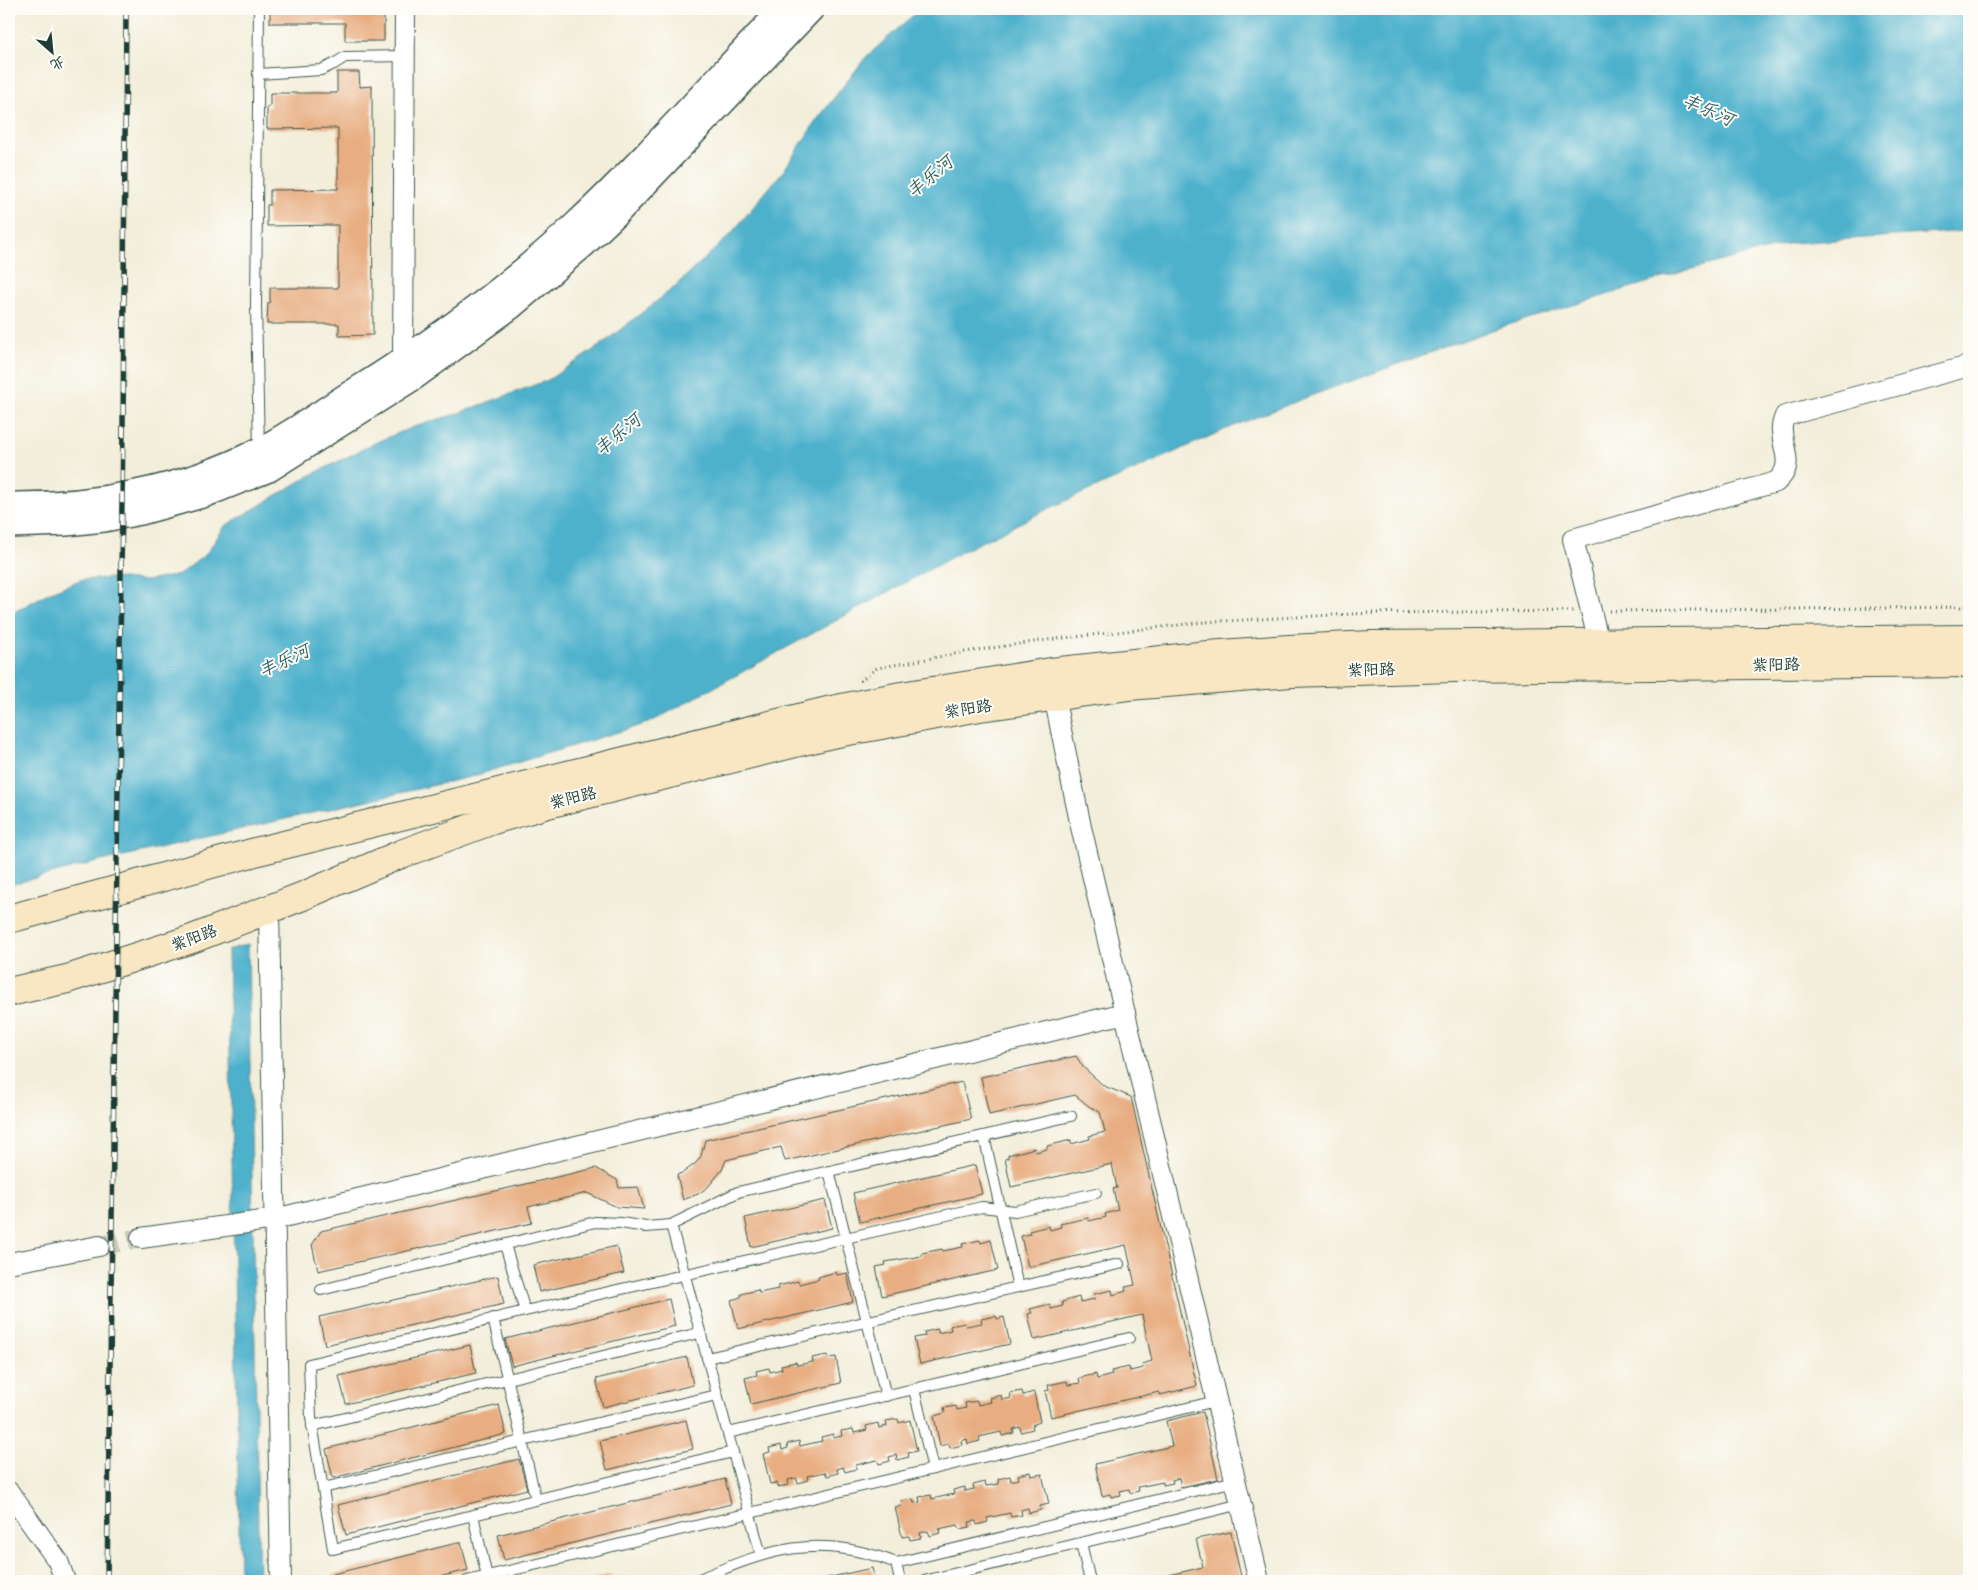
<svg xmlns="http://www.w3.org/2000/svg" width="1978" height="1590" font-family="'Comic Neue','LXGW WenKai TC',sans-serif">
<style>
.water{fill:#4db1cc;stroke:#367780}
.building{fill:#e8ae82}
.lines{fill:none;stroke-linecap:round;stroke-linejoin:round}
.minor-tunnel{stroke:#c9cbb9;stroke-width:20;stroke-dasharray:20 10;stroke-linecap:butt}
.service-casing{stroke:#3f584d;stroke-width:12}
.minor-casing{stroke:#3f584d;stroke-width:22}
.tertiary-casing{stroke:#3f584d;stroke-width:28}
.secondary-casing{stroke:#3f584d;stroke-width:30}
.path{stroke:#3f584d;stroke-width:3;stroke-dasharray:1 4;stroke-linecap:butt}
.service{stroke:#fff;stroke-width:10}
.minor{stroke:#fff;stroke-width:20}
.tertiary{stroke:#fff;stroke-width:25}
.secondary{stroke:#f9e7c3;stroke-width:28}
.rail-casing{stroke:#1f3d34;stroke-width:5.5}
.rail{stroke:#fdfcf7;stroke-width:4;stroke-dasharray:11;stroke-linecap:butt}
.labels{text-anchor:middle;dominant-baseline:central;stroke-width:4;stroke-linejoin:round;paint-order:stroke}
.street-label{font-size:16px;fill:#1f3d34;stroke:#fdfcf7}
.water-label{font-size:18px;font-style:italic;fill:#2d6062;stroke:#fdfcf7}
</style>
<rect width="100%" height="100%" fill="#fdfcf7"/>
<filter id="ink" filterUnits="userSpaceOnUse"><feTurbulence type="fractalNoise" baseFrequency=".02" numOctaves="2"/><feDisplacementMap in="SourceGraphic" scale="10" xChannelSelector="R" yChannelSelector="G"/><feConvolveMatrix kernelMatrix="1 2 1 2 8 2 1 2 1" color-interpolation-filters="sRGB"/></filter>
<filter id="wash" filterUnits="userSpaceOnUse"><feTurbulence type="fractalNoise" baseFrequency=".0096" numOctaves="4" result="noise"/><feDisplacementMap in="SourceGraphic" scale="20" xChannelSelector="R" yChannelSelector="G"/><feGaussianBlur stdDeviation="1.12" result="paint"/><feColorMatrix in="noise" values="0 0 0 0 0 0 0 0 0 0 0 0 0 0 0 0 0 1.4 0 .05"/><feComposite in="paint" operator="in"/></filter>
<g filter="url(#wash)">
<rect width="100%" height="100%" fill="#f3eeda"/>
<!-- water -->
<g class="water">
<path d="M920,9H1969V231L1791,243L1692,269L1498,328L1313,395L1224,430L1050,508L965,550L651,722L470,777L97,862L9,885V615L48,593L80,580L113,578L146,581L179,575L206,554L225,526L309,476L381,440L419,425L459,413L548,380L598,347L672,289L730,235L784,170L816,121L866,57Z"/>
<path d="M248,944L259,1581H240L228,950Z"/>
</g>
<g id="blocks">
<!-- building -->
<g class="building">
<path d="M270,9H384V41H345V23H270Z"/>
<path d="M337,72H359L360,87L372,86L373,335L339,336V324H267L268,303H270V288H338V225L267,226V205H270V190L338,189V128L267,129V107H270V93H337Z"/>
<path d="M1076,1056L1083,1067L1104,1086L1131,1097L1197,1386L1160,1395L1159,1392L1051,1417L1045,1391L1049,1390L1048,1385L1067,1381L1068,1385L1080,1383L1079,1378L1096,1374L1097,1379L1112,1375L1111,1371L1129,1367L1130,1371L1143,1368L1142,1364L1152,1361L1142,1315L1034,1340L1028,1314L1032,1313L1030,1309L1050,1304L1051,1309L1063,1306L1062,1302L1079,1297L1080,1302L1095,1299L1094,1294L1112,1290L1113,1295L1126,1291L1125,1287L1135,1285L1126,1245L1028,1267L1021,1236L1030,1234L1029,1231L1049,1226L1050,1230L1061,1227L1060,1224L1088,1218L1089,1221L1106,1217L1105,1214L1118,1210L1113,1189L1117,1188L1112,1164L1011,1187L1005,1159L1008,1158V1155L1035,1148L1036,1152L1047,1149V1146L1071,1140V1144L1090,1139L1089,1136L1105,1132L1100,1112L1090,1107L1075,1095L989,1115L981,1077Z"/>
<path d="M962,1082L971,1119L785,1161L781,1147L726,1160L722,1170L708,1187L698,1194L683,1200L677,1175L684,1172L696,1163L701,1156L705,1140Z"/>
<path d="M975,1165L982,1194L860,1222L853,1193Z"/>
<path d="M596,1168L617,1180L619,1188L638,1187L644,1209L617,1207L587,1193L528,1207L532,1223L318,1271L312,1245L321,1231Z"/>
<path d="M825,1200L832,1228L751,1247L745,1218Z"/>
<path d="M980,1240L981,1243L991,1240L998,1270L882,1296L876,1267L886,1265L885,1262L922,1256V1253L942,1249L943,1251L963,1247L962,1244Z"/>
<path d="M617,1246L624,1273L539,1292L533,1265Z"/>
<path d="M836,1272L837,1275L847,1273L853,1302L738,1329L731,1300L741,1297V1294L758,1290L759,1293L778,1289V1286L798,1281L799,1284L819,1279L818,1277Z"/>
<path d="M498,1276L504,1304L325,1345L319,1317Z"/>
<path d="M669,1299L675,1326L512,1366L505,1339Z"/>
<path d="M996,1316L997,1319L1004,1317L1010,1344L920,1364L914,1338L925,1336L924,1332L938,1329V1333L951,1330L950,1326L965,1323L966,1326L982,1323L981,1319Z"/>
<path d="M470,1345L476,1373L346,1404L339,1376Z"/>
<path d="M827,1355L828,1358L836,1357L841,1383L751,1404L745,1378L757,1375L756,1371L769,1368L770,1372L782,1369L781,1365L796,1362L797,1365L813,1362L812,1358Z"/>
<path d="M687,1357L693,1385L603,1407L596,1379Z"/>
<path d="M1022,1391L1023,1395L1034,1392L1040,1422L1032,1425L1033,1429L1021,1432L1020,1427L1013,1429L1014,1433L1002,1436L1001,1432L979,1437L980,1441L968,1444L967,1439L961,1441L962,1445L950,1448L949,1444L940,1446L934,1416L945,1413L944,1408L956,1406L957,1410L966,1408L965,1403L977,1401L978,1405L991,1402L990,1398L1001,1395L1002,1400L1011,1398L1010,1393Z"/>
<path d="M499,1405L506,1434L333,1478L326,1449Z"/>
<path d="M1203,1412L1218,1479L1181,1487L1179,1478L1172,1480L1173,1483L1163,1485V1482L1138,1487L1139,1491L1130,1493L1129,1489L1120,1491L1121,1495L1111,1497L1110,1494L1102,1496L1095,1464L1172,1446L1166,1421Z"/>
<path d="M898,1419L899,1423L910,1420L917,1451L908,1453L909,1457L897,1460L896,1455L889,1457L890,1461L879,1464L877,1460L856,1465V1469L845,1472L843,1467L837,1469L838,1473L827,1476L825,1472L807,1476L808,1480L798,1483L796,1478L788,1480L789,1485L778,1487L777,1483L770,1484L763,1454L770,1452L769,1448L781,1445L782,1450L788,1448L787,1444L799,1441L800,1446L822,1441L821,1437L833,1434V1438L842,1436L841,1431L853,1429L854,1433L867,1430L866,1426L878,1423L879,1428L887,1426L886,1421Z"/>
<path d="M686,1420L693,1449L607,1470L600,1441Z"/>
<path d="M519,1459L527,1489L346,1535L338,1505Z"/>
<path d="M1030,1472L1031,1476L1042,1474L1049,1504L1040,1506L1041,1510L1029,1513L1028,1508L1021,1510L1022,1515L1011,1517L1010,1513L987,1518L988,1522L977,1525L976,1521L969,1522L970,1527L959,1529L957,1525L939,1529L940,1533L930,1536L928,1531L920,1533L921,1538L910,1540L909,1536L902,1537L895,1507L902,1506L901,1501L913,1499L914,1503L920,1502L919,1497L931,1495L932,1499L954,1494L953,1490L965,1487V1491L974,1489L973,1485L985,1482L986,1486L999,1484L998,1479L1010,1476L1011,1481L1019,1479L1018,1475Z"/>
<path d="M725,1479L731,1504L504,1560L498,1535Z"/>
<path d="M1231,1532L1242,1581H1144L1203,1567L1196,1539Z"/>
<path d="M461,1542L468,1570L422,1581H335L333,1574Z"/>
<path d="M872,1568L875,1581H818V1580Z"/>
<path d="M611,1574V1578L622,1576L624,1581H585Z"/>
</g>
</g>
</g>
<g filter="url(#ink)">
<use href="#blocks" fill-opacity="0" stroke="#3f584d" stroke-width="1"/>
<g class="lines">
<!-- minor-tunnel -->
<path class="minor-tunnel" d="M99,1246L141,1238"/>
<defs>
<g id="service">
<path d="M259,9L256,306L259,450"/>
<path d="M258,74L321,70L334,64L345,57L405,56"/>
<path d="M984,1136L1018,1287"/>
<path d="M829,1171L886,1396"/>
<path d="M671,1225L761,1555"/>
<path d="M505,1245L525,1311"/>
<path d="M321,1290L595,1222L621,1223L646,1227L671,1225L738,1192L1071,1116"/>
<path d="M493,1318L536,1500"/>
<path d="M707,1358L1119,1264"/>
<path d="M914,1389L933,1469"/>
<path d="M312,1426L699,1333"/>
<path d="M728,1433L1129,1338"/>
<path d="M733,1452L333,1549L311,1418L309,1364L525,1311L982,1207L1015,1211L1096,1193"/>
<path d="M323,1488L717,1395"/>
<path d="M473,1515L487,1577"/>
<path d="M1081,1543L1090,1581"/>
<path d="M896,1563L1235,1481"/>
<path d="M467,1581L1216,1401"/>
<path d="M695,1581C768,1549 818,1532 896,1563L900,1581"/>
<path d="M924,1581L1241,1504"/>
</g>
<g id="minor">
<path d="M403,360L405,9"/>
<path d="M1599,643L1573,539L1776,482C1795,466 1783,452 1782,431C1781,426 1783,421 1785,416L1969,366"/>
<path d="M1054,696L1081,827L1259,1581"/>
<path d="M269,910L281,1581"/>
<path d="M141,1238L275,1219L1125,1013"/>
<path d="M9,1263L99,1246"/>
<path d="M9,1492L58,1561L65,1581"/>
</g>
<g id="tertiary">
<path d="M9,505C93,506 182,490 258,451C290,435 324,410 355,391C432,343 505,290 572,228C646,159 713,82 783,9"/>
<path d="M9,525L66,523L104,519L141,512L206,494L269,469L414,377L510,307L583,245L618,212L811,9"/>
</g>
<g id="secondary">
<path d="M9,919L259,851L827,711L901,696L1051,672L1208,655L1289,649L1371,645L1969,639"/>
<path d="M9,992L67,979L192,939L303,896L401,854L493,820L544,805L832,734L980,707L1129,686L1291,673L1453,668L1969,663"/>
</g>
</defs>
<!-- service casing -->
<use href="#service" class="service-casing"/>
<!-- minor casing -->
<use href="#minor" class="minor-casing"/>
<!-- tertiary casing -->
<use href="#tertiary" class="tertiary-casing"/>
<!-- secondary casing -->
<use href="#secondary" class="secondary-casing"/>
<!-- path -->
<g class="path">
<path d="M1610,611L1969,607"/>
<path d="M860,681L877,668L971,651L1047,640L1205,622L1370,613L1574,611"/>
</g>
<!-- service -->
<use href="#service" class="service"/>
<!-- minor -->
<use href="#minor" class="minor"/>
<!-- tertiary -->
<use href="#tertiary" class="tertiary"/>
<!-- secondary -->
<use href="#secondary" class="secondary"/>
<defs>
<path id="rail" d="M107,1581L123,430L126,9"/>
</defs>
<!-- rail casing -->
<use href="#rail" class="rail-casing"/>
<!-- rail -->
<use href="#rail" class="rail"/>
</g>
</g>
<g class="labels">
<!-- street labels -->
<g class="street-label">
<text transform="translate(1776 665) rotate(-1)">紫阳路</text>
<text transform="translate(1371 670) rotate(-2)">紫阳路</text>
<text transform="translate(968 709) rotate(-9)">紫阳路</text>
<text transform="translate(573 798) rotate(-14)">紫阳路</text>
<text transform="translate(194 938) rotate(-20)">紫阳路</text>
</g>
<!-- water labels -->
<g class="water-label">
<text transform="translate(1708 110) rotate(24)">丰乐河</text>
<text transform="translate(930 177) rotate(-40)">丰乐河</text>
<text transform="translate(618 435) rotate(-40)">丰乐河</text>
<text transform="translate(284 661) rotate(-25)">丰乐河</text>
</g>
</g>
<!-- margin -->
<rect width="1978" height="1590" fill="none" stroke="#fdfcf7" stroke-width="30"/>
<!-- north arrow -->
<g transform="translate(52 52) rotate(153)" stroke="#fdfcf7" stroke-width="4" paint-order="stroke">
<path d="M0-4L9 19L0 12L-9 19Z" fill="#1f3d34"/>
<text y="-8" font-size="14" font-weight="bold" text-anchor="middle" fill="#1f3d34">北</text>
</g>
</svg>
